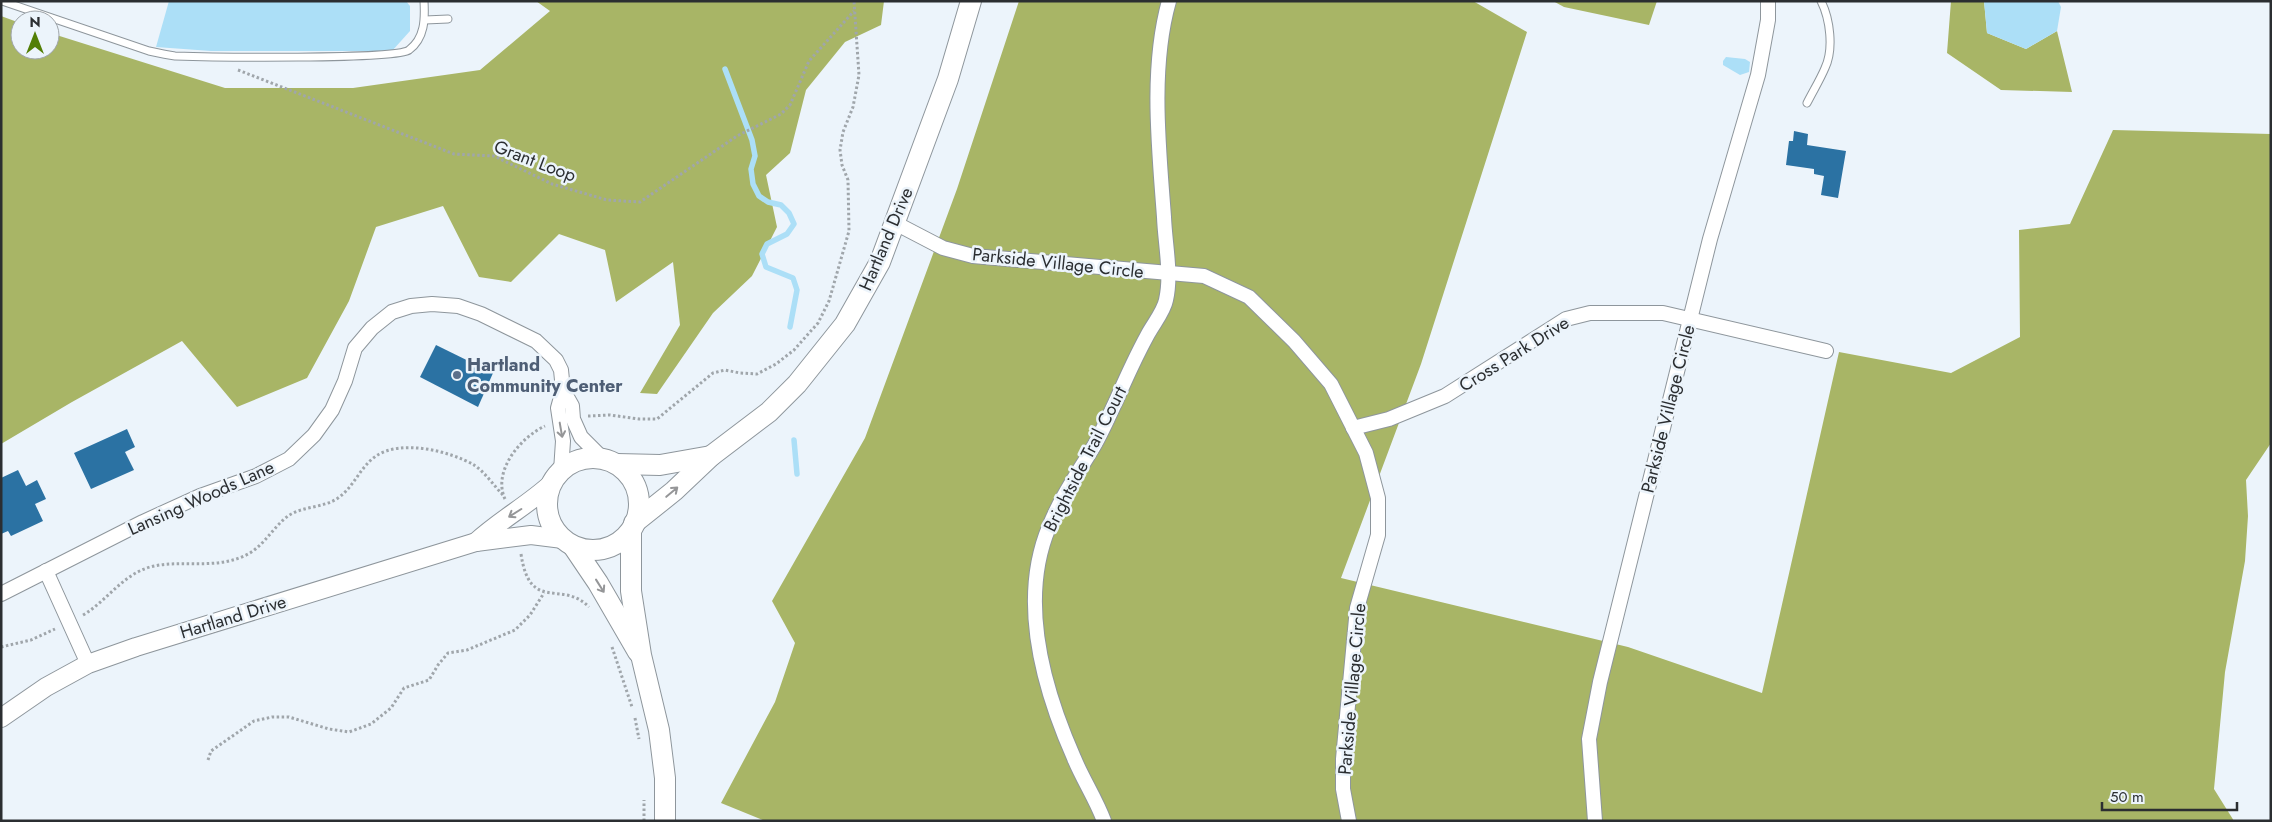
<svg xmlns="http://www.w3.org/2000/svg" width="2272" height="822" font-family="Jost,sans-serif">
<style>
.forest{fill:#a8b566}
.water{fill:#acdff7}
.lines{fill:none;stroke-linecap:round;stroke-linejoin:round}
.stream{stroke:#acdff7;stroke-width:5.5}
.building{fill:#2b72a3}
.service-casing{stroke:#8e969c;stroke-width:9}
.minor-casing{stroke:#8e969c;stroke-width:16}
.tertiary-casing{stroke:#8e969c;stroke-width:20}
.secondary-casing{stroke:#8e969c;stroke-width:22}
.path{stroke:#a0a6ab;stroke-width:3;stroke-dasharray:2.5 2.5;stroke-linecap:butt}
.service{stroke:#fff;stroke-width:7}
.minor{stroke:#fff;stroke-width:14}
.tertiary{stroke:#fff;stroke-width:18}
.secondary{stroke:#fff;stroke-width:20}
.oneway{stroke:#959698}
.service-dot{fill:#5c6f8a;stroke:#ecf4fb;stroke-width:2}
.labels{text-anchor:middle;dominant-baseline:central;stroke-width:5;stroke-linejoin:round;paint-order:stroke}
.street-label{font-size:18px;fill:#2b2e31;stroke:#ecf4fb}
.service-label{font-size:18px;font-weight:bold;fill:#4e5e75;stroke:#ecf4fb;text-anchor:start}
</style>
<rect width="100%" height="100%" fill="#ecf4fb"/>
<!-- forest -->
<g class="forest">
<path d="M536,1H884L881,25L845,42L806,90L790,153L766,175L777,227L752,276L713,313L657,394L640,393L680,325L673,262L616,302L605,250L559,234L511,282L479,277L443,206L376,227L349,301L307,378L237,407L182,341L72,402L1,444V16L20,23V50H50V33L225,88H353L480,70L550,11Z"/>
<path d="M1019,1H1473L1527,32L1421,364L1341,578L1628,647L1762,693L1839,352L1951,373L2020,337L2019,230L2070,224L2113,130L2271,134V443L2246,480L2248,516L2245,561L2225,672L2214,789L2234,821H765L721,803L775,702L795,643L772,601L865,438L957,189Z"/>
<path d="M1553,1H1657L1649,25L1564,7Z"/>
<path d="M1951,1H1984L1987,33L2026,49L2057,31L2072,92L2001,90L1947,53Z"/>
</g>
<!-- water -->
<g class="water">
<path d="M169,1H406L410,6V31L392,51H211L156,47Z"/>
<path d="M1984,1H2058L2061,7L2057,31L2026,49L1987,33Z"/>
<path d="M1726,57L1745,59L1750,62L1749,72L1740,75L1723,65V61Z"/>
</g>
<g class="lines">
<!-- stream -->
<g class="stream">
<path d="M725,69L752,140L755,156L751,169L753,184L759,196L768,202L781,205L789,213L794,224L787,234L767,244L762,254L766,267L793,278L797,290L790,327"/>
<path d="M794,440L797,474"/>
</g>
</g>
<!-- building -->
<g class="building">
<path d="M1794,131L1808,134L1807,145L1846,151L1838,198L1821,195L1824,176L1814,174V169L1786,165L1789,141H1793Z"/>
<path d="M436,345L493,373L478,407L420,377Z"/>
<path d="M127,429L135,447L125,452L134,470L91,489L74,453Z"/>
<path d="M18,470L26,486L37,480L46,499L35,504L43,521L11,536L8,531L1,534V478Z"/>
</g>
<g class="lines">
<defs>
<g id="service">
<path d="M2,1L149,51C158,53 167,55 175,56C205,57 395,60 409,50C425,38 425,19 424,1"/>
<path d="M425,20L448,19"/>
<path d="M1807,103C1813,91 1820,80 1825,68C1834,49 1830,19 1821,1"/>
</g>
<g id="minor">
<path d="M895,223L943,248L973,256L1204,276L1249,297L1294,341L1331,384L1366,453L1378,498V535L1357,608L1343,759V789L1349,821"/>
<path d="M563,390L572,406L573,419L581,437L603,459"/>
<path d="M1353,428L1389,419L1445,396L1566,319L1590,313H1663L1826,351"/>
<path d="M46,571L88,664"/>
<path d="M1,594L143,522L200,496L256,476L289,459L314,435L332,410L345,381L355,348L372,328L392,312L411,306L432,304L458,306L481,314L536,341L556,360L561,370L563,390L558,408L563,441L561,471"/>
<path d="M1104,821C1096,799 1083,780 1074,758C1043,688 1018,601 1049,527C1060,499 1076,476 1091,451C1101,435 1108,418 1116,401C1126,378 1136,356 1148,334C1154,323 1164,311 1166,300C1172,274 1165,244 1164,217C1159,149 1150,68 1169,1"/>
<path d="M1595,821L1589,739L1600,682L1710,239L1758,75L1768,20V1"/>
</g>
<g id="tertiary">
<path d="M476,542C500,520 528,505 552,483"/>
<path d="M1,718L46,687L88,664L136,647L476,542L531,535L563,539"/>
</g>
<g id="secondary">
<circle cx="593" cy="504" r="46"/>
<path d="M617,464L660,465L711,456"/>
<path d="M634,523L674,491L711,456L769,412L797,384L845,324L880,262L948,79L971,1"/>
<path d="M631,531V591L641,655L659,730L665,778V821"/>
<path d="M573,546L598,583L638,652"/>
</g>
</defs>
<!-- service casing -->
<use href="#service" class="service-casing"/>
<!-- minor casing -->
<use href="#minor" class="minor-casing"/>
<!-- tertiary casing -->
<use href="#tertiary" class="tertiary-casing"/>
<!-- secondary casing -->
<use href="#secondary" class="secondary-casing"/>
<!-- path -->
<g class="path">
<path d="M238,70L454,154L494,156L552,184L607,200L640,202L737,136L781,114L790,105L809,61L854,11"/>
<path d="M588,416L610,415L639,419H657L713,373L725,370L740,373L757,374L776,364L794,350L818,323L829,301L849,231L848,180L842,165L840,150L843,132L853,107L859,75L854,1"/>
<path d="M505,499C492,471 521,437 545,426"/>
<path d="M521,554C530,614 562,579 589,607"/>
<path d="M83,615C107,601 122,575 150,567C179,559 213,570 244,556C263,548 272,528 288,516C302,506 324,508 338,498C354,487 360,467 376,456C401,439 450,451 474,465C485,472 494,486 503,495"/>
<path d="M1,647L31,640L55,629"/>
<path d="M612,647L632,707"/>
<path d="M635,718L639,739"/>
<path d="M208,760L211,751L254,721L272,717H289L329,729L349,732L371,724L391,708L404,688L429,680L438,665L448,653L467,650L515,630L530,615L544,593"/>
<path d="M644,821V800"/>
</g>
<!-- service -->
<use href="#service" class="service"/>
<!-- minor -->
<use href="#minor" class="minor"/>
<!-- tertiary -->
<use href="#tertiary" class="tertiary"/>
<!-- secondary -->
<use href="#secondary" class="secondary"/>
</g>
<!-- one-way arrows -->
<defs><path id="oneway-shaft" d="M-6 0H5M1.5-3L5.5 0L1.5 3" fill="none" stroke-width="1.6" stroke-linecap="round" stroke-linejoin="round" transform="scale(1.25)"/></defs>
<g class="oneway">
<use href="#oneway-shaft" transform="translate(561 430) rotate(80)"/>
<use href="#oneway-shaft" transform="translate(672 492) rotate(-40)"/>
<use href="#oneway-shaft" transform="translate(515 513) rotate(148)"/>
<use href="#oneway-shaft" transform="translate(600 586) rotate(58)"/>
</g>
<!-- markers -->
<circle class="service-dot" cx="457" cy="375" r="5"/>
<g class="labels">
<!-- street labels -->
<g class="street-label">
<text transform="translate(535 161) rotate(21)">Grant Loop</text>
<text transform="translate(886 239) rotate(-67)">Hartland Drive</text>
<text transform="translate(1058 263) rotate(6)">Parkside Village Circle</text>
<text transform="translate(1514 354) rotate(-32)">Cross Park Drive</text>
<text transform="translate(1668 409) rotate(-76)">Parkside Village Circle</text>
<text transform="translate(1085 459) rotate(-63)">Brightside Trail Court</text>
<text transform="translate(201 498) rotate(-24)">Lansing Woods Lane</text>
<text transform="translate(233 617) rotate(-17)">Hartland Drive</text>
<text transform="translate(1352 689) rotate(-85)">Parkside Village Circle</text>
</g>
<!-- service labels -->
<g class="service-label">
<text x="467" y="365">Hartland<tspan x="467" dy="21">Community Center</tspan></text>
</g>
</g>
<!-- border -->
<rect width="2272" height="822" fill="none" stroke="#2b2e31" stroke-width="5"/>
<!-- north arrow -->
<g transform="translate(35 35)"><circle r="24" fill="#ecf4fb" stroke="#9fa5aa"/>
<path d="M0-4L9 19L0 12L-9 19Z" fill="#537f06"/>
<text y="-8" font-size="14" font-weight="bold" text-anchor="middle" fill="#2b2e31">N</text>
</g>
<!-- scale -->
<path d="M2102 802v8h135v-8" fill="none" stroke="#2b2e31" stroke-width="2.5"/>
<text x="2110" y="802" font-size="15" fill="#2b2e31" stroke="#ecf4fb" stroke-width="4" paint-order="stroke">50 m</text>
</svg>
